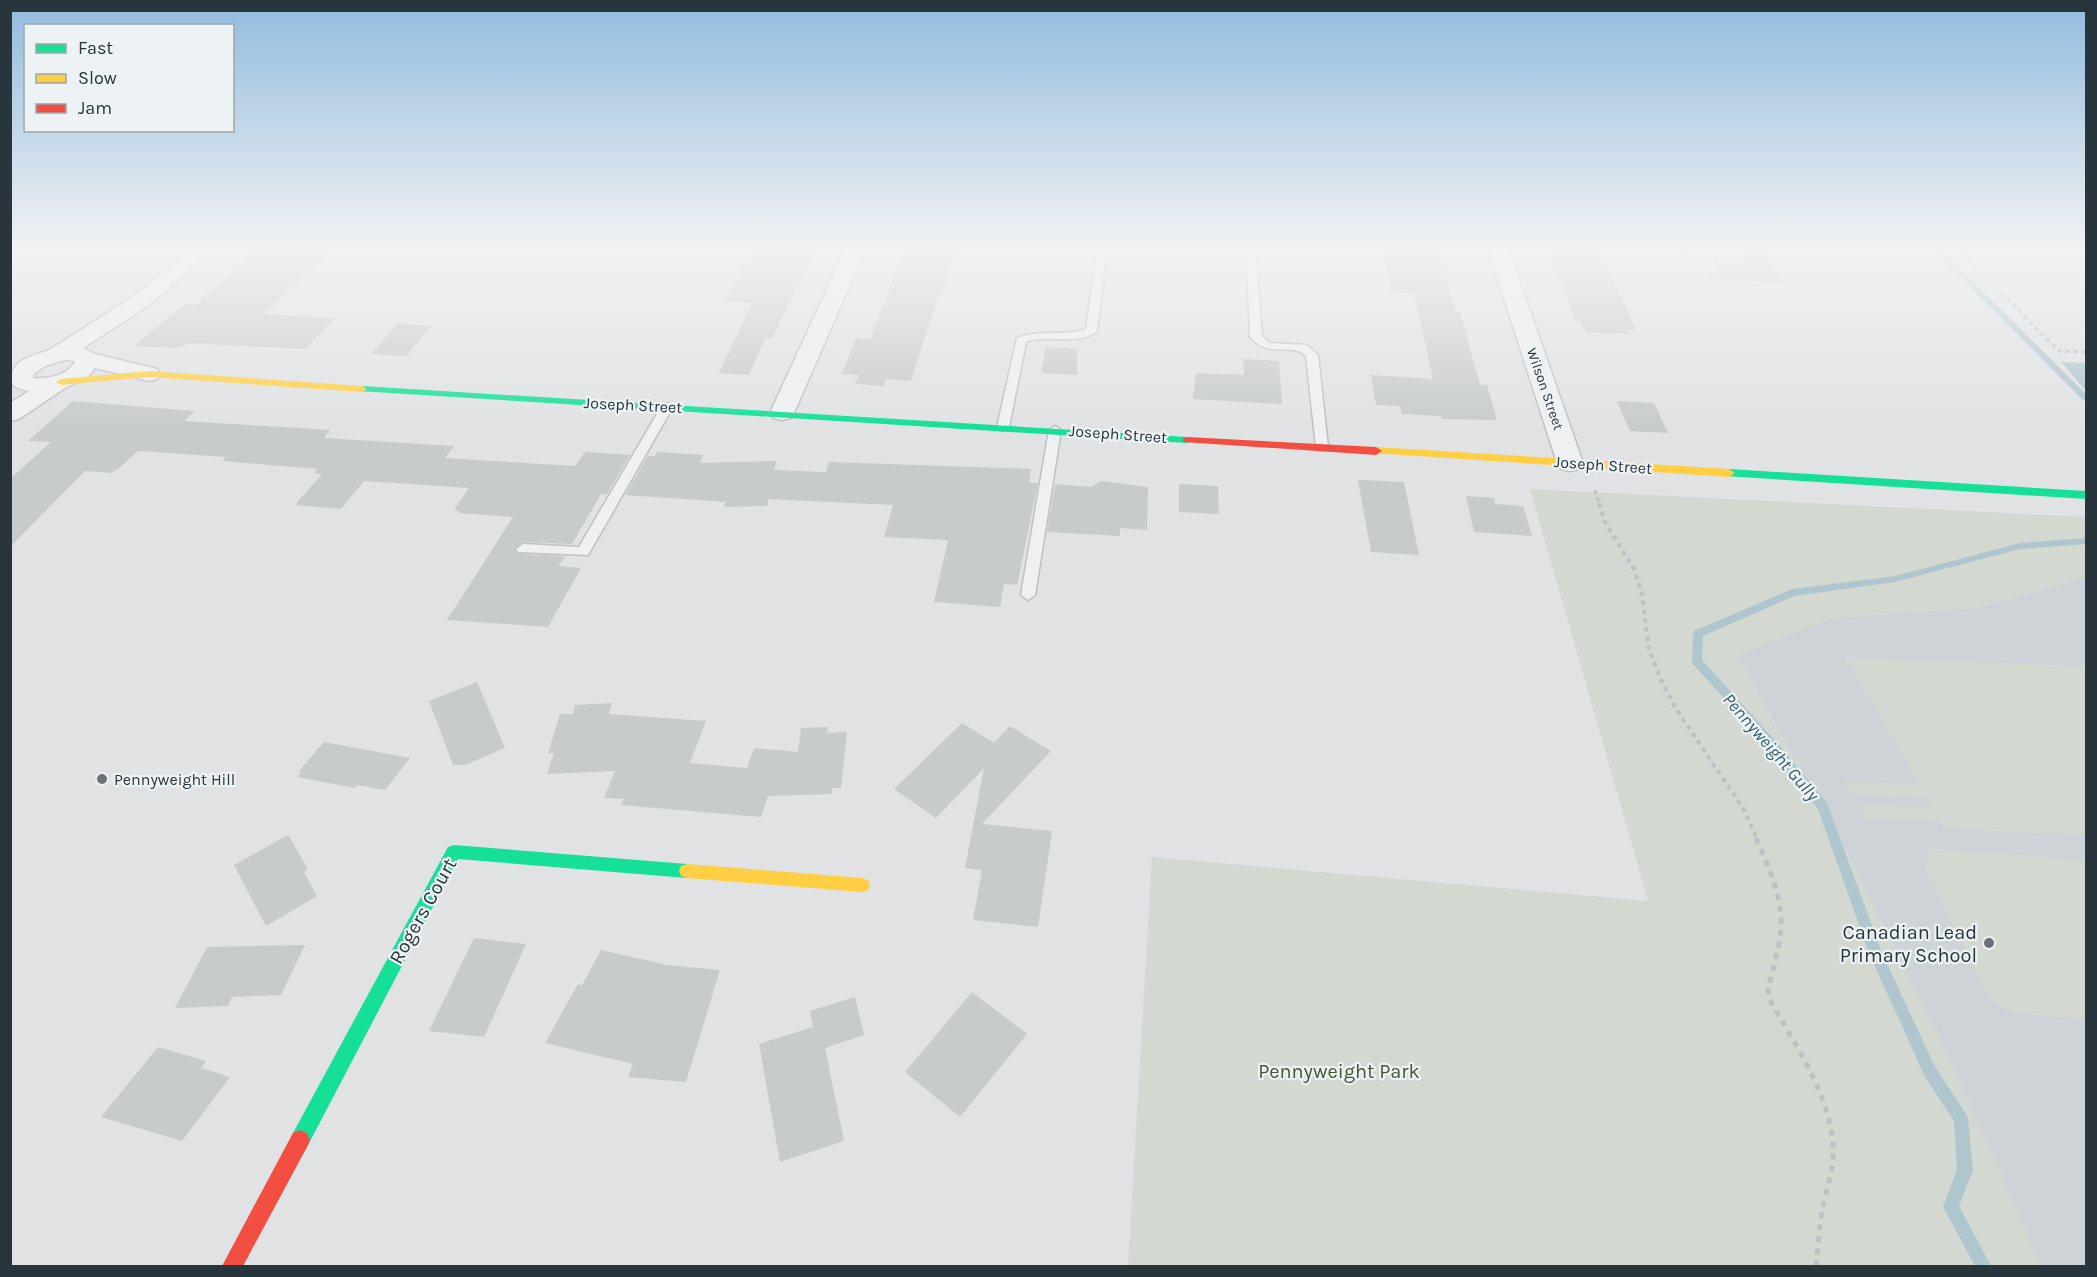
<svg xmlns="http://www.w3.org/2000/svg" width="2097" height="1277" font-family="Karla,sans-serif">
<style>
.built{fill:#ced3d7}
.green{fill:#d3d8d0}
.water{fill:#afc6ce}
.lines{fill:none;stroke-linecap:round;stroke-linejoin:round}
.stream{fill:#afc6ce;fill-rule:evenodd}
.building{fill:#c8cbcc}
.lane-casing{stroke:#bec0c2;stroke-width:3}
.street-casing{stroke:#bec0c2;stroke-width:3}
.path-far2{stroke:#bec1c3;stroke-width:3;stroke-dasharray:4 4;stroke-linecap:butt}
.path-far1{stroke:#bec1c3;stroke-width:4;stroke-dasharray:4.5 4.5;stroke-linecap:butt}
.path{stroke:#bec1c3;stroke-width:5;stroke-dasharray:6 6;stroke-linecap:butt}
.lane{fill:#eff0f1;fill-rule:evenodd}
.street{fill:#eff0f1;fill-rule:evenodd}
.fast{fill:#16e098;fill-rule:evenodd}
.slow{fill:#ffcf43;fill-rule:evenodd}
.jam{fill:#f24e42;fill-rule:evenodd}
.poi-dot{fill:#687277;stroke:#edf2f4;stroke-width:2}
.labels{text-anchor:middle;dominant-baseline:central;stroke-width:4.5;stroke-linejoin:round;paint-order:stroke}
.far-street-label{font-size:14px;fill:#28353c;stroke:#edf2f4}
.street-label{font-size:16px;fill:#28353c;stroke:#edf2f4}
.poi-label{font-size:16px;fill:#28353c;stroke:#edf2f4;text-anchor:start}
.water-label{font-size:18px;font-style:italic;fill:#345d6e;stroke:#edf2f4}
.near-street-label{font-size:20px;fill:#28353c;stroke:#edf2f4}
.near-poi-label{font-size:20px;fill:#28353c;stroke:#edf2f4;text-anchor:end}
.near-park-label{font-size:20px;fill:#455736;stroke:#edf2f4}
</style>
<rect width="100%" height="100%" fill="#e0e2e4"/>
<!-- built -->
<path class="built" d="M2086,578V1266H2041L1945,1048L1839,838L1737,655L1831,618L1974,608Z"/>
<!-- green -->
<g class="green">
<path d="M1530,489L2086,517V578L1974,608L1831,618L1737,656L1839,838L1945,1048L2041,1266H1128L1152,857L1648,901Z"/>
<path d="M1846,657L2086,666V835L1945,829L1941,822L1865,818L1858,805L1933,807L1927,798L1852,795L1845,782L1919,784Z"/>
<path d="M1929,848L2086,860V1019L2011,1013L1989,998L1927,870Z"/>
</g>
<!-- water -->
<path class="water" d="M2061,362L2086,363V391Z"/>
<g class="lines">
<!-- stream -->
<g class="stream">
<path d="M1931,248H1939L2086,394V400H2083Z"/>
<path d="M2086,538V544L2020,549L1895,582L1794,596L1703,636L1702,660L1780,746L1827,803L1882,953L1935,1067L1966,1114L1968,1119L1973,1170L1959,1206L1991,1266H1975L1943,1207L1957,1170L1954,1121L1925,1077L1869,953L1818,809L1772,752L1693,664L1692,661L1693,634L1694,631L1792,589L1895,576L2020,543Z"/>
</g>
</g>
<!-- building -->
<g class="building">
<path d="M260,248L333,250L263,314L335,318L305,349L188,343L179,348L134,346L185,304L195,305Z"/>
<path d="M753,248H817L772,338L766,337L749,375L719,373L752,303L724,301Z"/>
<path d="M905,248H956L943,294L938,296L911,381L886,379L884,386L855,384L859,375L842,374L856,338L870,339Z"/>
<path d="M1396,248H1439L1455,312H1460L1480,385H1487L1497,420L1442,419L1441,416L1402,414L1400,406L1376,405L1371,375L1433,379L1414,293L1391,292L1383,250H1396Z"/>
<path d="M1548,248L1600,250L1636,330L1628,329L1630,334L1586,332L1580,321H1576Z"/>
<path d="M1758,248L1785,282L1706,280L1722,272Z"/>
<path d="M397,324L431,326L406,356L371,354Z"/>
<path d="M1046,347L1077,349V375L1041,373Z"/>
<path d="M1243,359L1279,361L1282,404L1193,399L1196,373L1244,375Z"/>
<path d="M73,401L195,411L184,421L330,430L324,438L454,446L445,458L575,466L585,452L630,455L607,494H601L572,544L523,542L514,549L518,554L565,556L559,566L581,568L548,627L447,620L513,517L458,513L460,511L454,510L469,488L364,481L341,509L295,505L322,474L314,473L317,469L222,461L226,457L138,451L118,469L111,473L85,471L10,547V479L51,442L28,441Z"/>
<path d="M1617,401L1654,403L1668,433L1630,431Z"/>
<path d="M657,452L703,455L700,463L776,461L774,470L826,472L829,462L1031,469L1029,483H1038L1017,585L1004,584L1000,607L934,602L948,540L884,537L893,505L768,499L767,506L724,507L726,502L625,495L648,456H655Z"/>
<path d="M1358,480L1404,482L1419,555L1371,552Z"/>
<path d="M1101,481L1148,487L1147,530L1120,528V536L1047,532L1055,484L1091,487Z"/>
<path d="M1179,484L1218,486L1219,514L1179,512Z"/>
<path d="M1466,496L1494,498L1495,504L1523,506L1532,536L1474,532Z"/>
<path d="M477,682L505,748L465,765H453L429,701Z"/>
<path d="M612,703L609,714L706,721L690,763L747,768L754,748L798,752L801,728L828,727L827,733L847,732L841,788H832V794L768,796L761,817L621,805L624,799L604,798L615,771L547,774L554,753H548L560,714H573L575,705Z"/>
<path d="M962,723L994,743L1010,726L1051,751L982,824L1052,831L1038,927L973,920L982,870L965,868L984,768L936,818L894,789Z"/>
<path d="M324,742L410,758L385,790L357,785L355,788L297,777L301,772L299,771Z"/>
<path d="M288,835L308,869L304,872L317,896L266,926L234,865Z"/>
<path d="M474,938L526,944L484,1037L429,1031Z"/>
<path d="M305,945L281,995L232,997L228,1006L175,1008L207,947Z"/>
<path d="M601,950L667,965L720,970L686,1082L628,1077L633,1064L545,1043L578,984L582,985Z"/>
<path d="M972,992L1027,1034L960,1117L905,1072Z"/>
<path d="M855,997L864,1035L825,1048L844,1141L780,1162L759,1044L813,1027L810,1011Z"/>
<path d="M158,1047L206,1061L201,1068L230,1077L182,1141L101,1117Z"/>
</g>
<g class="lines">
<defs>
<g id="lane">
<path d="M1097,248H1107L1097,331C1078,347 1048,333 1026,342L1009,427L1003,431L999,430L997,427L1017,338C1040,329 1064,337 1086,329Z"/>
<path d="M1246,248H1256L1262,336L1270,343L1307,345L1318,355L1328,447L1326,450H1318L1316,447L1306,356C1289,341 1271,360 1250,337Z"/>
<path d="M1646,248L1708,249L1722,270L1713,272L1701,254L1651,251Z"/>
<path d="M667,403L673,407L588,555L518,552L516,549L523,544L579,547L661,407Z"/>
<path d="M1055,426L1061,430L1035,595L1028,600L1021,595L1049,430Z"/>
</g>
<g id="street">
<path d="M194,248H216L148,306L83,348L95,354L157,369L161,374L157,379L149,381L95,368L87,378L65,388L19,419L10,421V403L29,391C18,389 5,385 12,372C21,354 40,356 54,347C80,330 107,314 132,297C153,281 173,264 194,248ZM65,360L75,361C68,376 48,379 33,378L34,374L45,366Z"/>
<path d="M846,248H866L794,413L791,418L782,420L773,418L770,413Z"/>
<path d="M1488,248H1508L1583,463L1579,469L1570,471L1561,469L1557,463Z"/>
</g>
</defs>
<!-- lane casing -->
<use href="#lane" class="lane-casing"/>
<!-- street casing -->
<use href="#street" class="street-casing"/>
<!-- path-far2 -->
<g class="path-far2">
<path d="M1956,248L2059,351L2086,352"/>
<path d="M1595,490L1599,504"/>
</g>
<!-- path-far1 -->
<path class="path-far1" d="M1599,503L1605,522L1634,569L1642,595L1649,650L1661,680L1676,709L1743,808L1757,839"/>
<!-- path -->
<path class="path" d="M1756,838C1768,866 1782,895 1781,927C1780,948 1772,971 1768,991L1770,1000C1795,1045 1836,1103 1833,1157C1832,1175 1825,1193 1822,1211C1819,1229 1818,1248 1816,1266"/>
<!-- lane -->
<use href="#lane" class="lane"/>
<!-- street -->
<use href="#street" class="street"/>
<!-- fast -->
<g class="fast">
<path d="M362,386L1187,437L1193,440L1187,443L358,391V387Z"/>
<path d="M1729,469L2086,491V499L1725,476L1723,473Z"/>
<path d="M454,845L687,864L693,866L695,871L693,876L687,878L458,859L307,1147L300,1150L293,1147L290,1140L293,1133L448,847Z"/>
</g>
<!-- slow -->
<g class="slow">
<path d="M149,371L362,386L367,389L362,392L149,377L61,385L56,382L61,379Z"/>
<path d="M1376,447L1729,469L1735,473L1729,477L1372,453V449Z"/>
<path d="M687,864L862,878L868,880L870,885L868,890L862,892L687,878L681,876L679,871L681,866Z"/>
</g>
<!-- jam -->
<g class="jam">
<path d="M1187,437L1376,447L1382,451L1376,455L1183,442V438Z"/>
<path d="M300,1130L307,1133L310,1140L307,1147L243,1266H222L293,1133Z"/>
</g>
</g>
<!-- sky -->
<linearGradient id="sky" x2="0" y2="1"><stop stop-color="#91bbde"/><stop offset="0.58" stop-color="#f1f2f3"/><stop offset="1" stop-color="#f1f2f3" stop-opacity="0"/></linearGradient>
<rect width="2097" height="427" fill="url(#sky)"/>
<!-- markers -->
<g class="poi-dot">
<circle cx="102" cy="779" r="6"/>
<circle cx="1989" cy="943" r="6"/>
</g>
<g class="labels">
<!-- far-street labels -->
<g class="far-street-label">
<text transform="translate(1545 389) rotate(71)">Wilson Street</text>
</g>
<!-- street labels -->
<g class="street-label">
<text transform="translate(633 405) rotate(3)">Joseph Street</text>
<text transform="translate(1118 434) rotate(4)">Joseph Street</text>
<text transform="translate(1603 465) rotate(4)">Joseph Street</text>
</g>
<!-- poi labels -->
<g class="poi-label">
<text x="114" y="779">Pennyweight Hill</text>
</g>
<!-- water labels -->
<g class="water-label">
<text transform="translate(1771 747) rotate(49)">Pennyweight Gully</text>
</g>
<!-- near-street labels -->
<g class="near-street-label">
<text transform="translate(423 911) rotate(-61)">Rogers Court</text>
</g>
<!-- near-poi labels -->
<g class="near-poi-label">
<text x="1977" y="932">Canadian Lead<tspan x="1977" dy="23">Primary School</tspan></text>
</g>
<!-- near-park labels -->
<g class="near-park-label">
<text x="1339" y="1071">Pennyweight Park</text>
</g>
</g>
<!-- border -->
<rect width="2097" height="1277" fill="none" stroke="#28353c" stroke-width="24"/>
<!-- legend -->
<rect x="24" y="24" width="210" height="108" fill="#edf2f4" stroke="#9ea6aa" stroke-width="1.5"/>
<rect x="36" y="44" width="30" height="9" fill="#16e098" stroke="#9ea6aa" stroke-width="1.5"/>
<text x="78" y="54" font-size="18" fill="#28353c">Fast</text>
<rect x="36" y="74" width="30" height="9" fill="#ffcf43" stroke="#9ea6aa" stroke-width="1.5"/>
<text x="78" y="84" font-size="18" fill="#28353c">Slow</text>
<rect x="36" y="104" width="30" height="9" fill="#f24e42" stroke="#9ea6aa" stroke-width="1.5"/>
<text x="78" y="114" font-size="18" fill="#28353c">Jam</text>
</svg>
